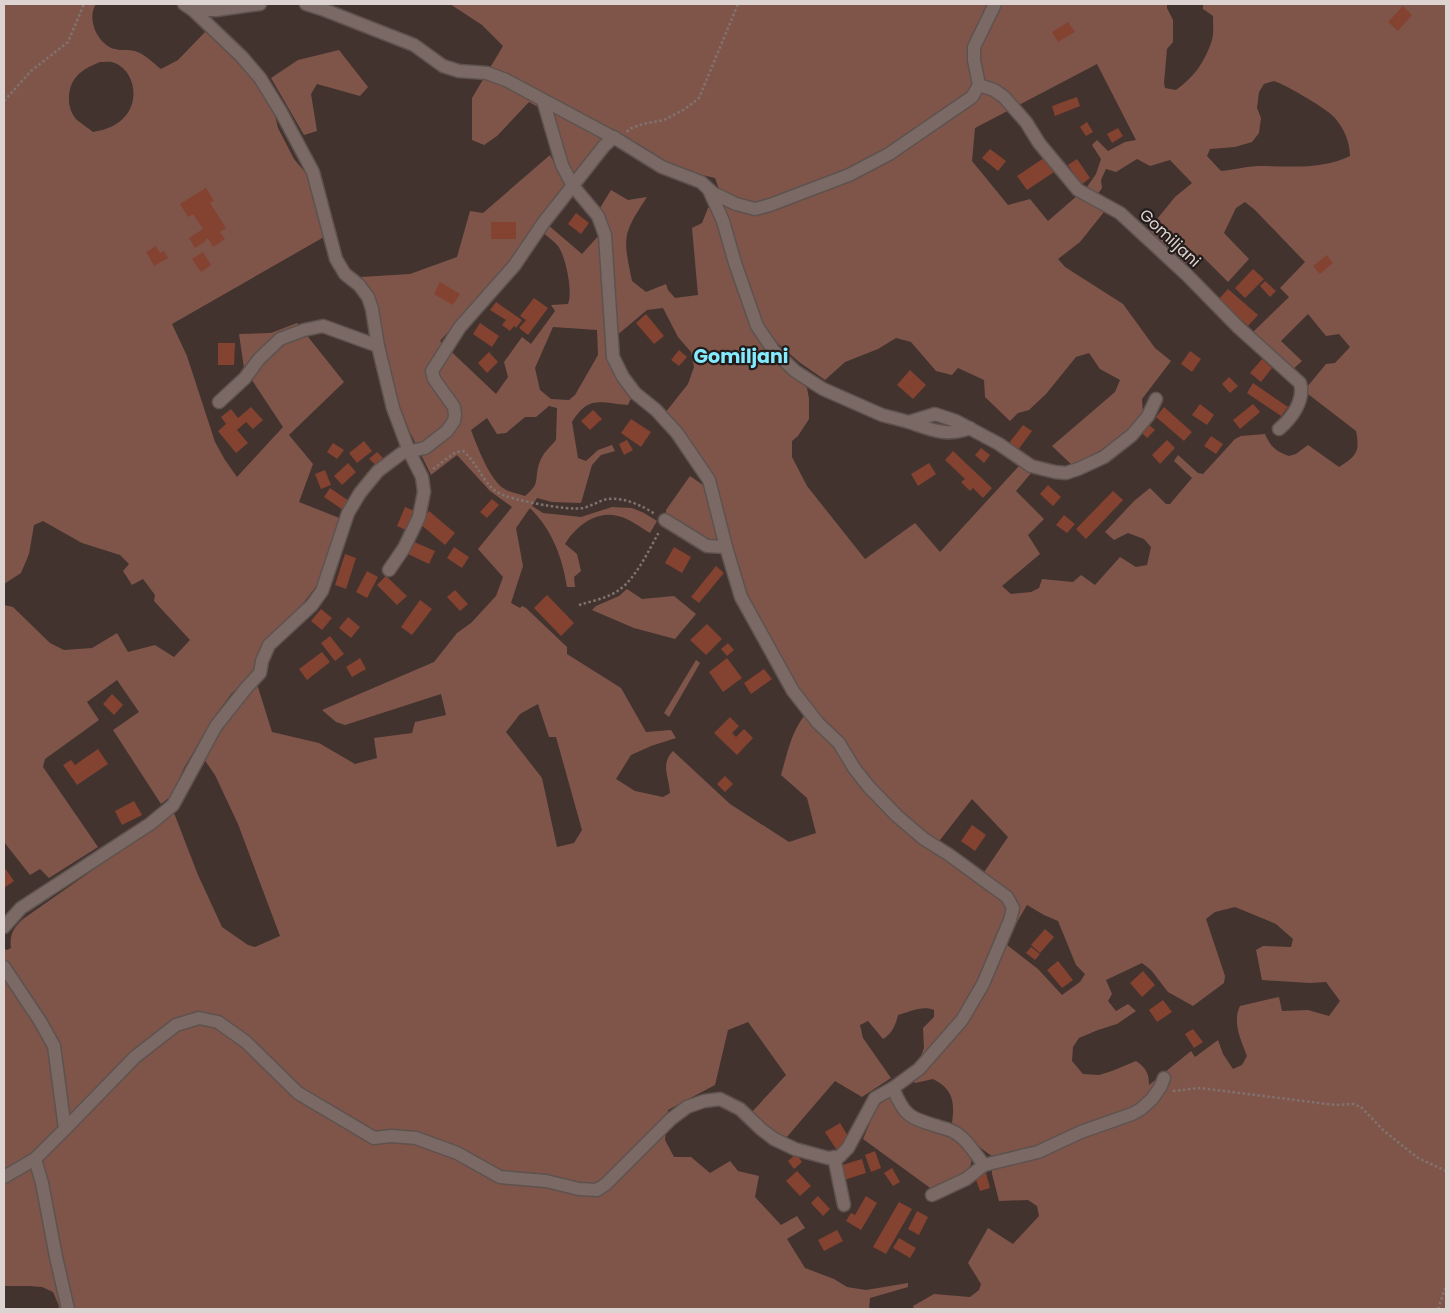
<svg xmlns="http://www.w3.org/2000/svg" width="1450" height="1313" font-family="Poppins,sans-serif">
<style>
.green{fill:#7f554a;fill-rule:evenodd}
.building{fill:#844231}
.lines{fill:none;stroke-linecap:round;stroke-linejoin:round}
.street-casing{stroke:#5e524f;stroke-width:15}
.path{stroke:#80736f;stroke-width:2.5;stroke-dasharray:2.5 2.5;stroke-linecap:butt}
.street{stroke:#7a6964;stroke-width:12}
.labels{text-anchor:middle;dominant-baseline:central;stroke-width:4.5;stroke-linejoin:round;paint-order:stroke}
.street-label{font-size:16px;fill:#ddd3d1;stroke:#231c1b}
.quarter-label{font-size:19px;font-weight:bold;fill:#84ebff;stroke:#231c1b}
</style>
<rect width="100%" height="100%" fill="#42332f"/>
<!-- green -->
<g class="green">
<path d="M4,4H96C86,19 98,45 115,49C121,51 128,49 135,51C145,54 153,63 161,69L178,60L206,31L232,56L266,95L274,111L278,128L294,159L309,177L324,237L172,324L187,356L215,442L225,460L237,477L283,427L244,368L239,334L271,333L297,323L344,382L289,435L313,464L299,502L342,519L318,584L292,618L270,638L263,642L255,667L243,683L231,694L211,722L184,768L171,796L161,804L113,730L139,712L117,680L87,702L99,720L45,759L43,767L98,847L49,878L40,869L30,875L4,842V605L13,607L50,643L64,650L92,648L117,633L128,652L155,645L174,657L190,640L154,601L155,595L143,579L132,585L123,571L129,564L120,555L82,543L43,521L34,525L29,554L21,573L4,584ZM100,62C104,62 111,61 115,63C134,71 139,98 127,114C119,125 106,130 93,132C88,128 82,124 77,120C72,115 70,109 69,102C68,79 80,70 100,62Z"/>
<path d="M450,4H1167V8L1173,20V42L1167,49L1164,83L1165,88L1176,90C1194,77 1205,62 1212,40C1214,33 1213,23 1213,16L1203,9V4H1446V1309H914L913,1306L934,1294L970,1297L979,1290L981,1284L968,1263L988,1228L1013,1244L1039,1216L1037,1206L1028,1200L999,1201L992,1174V1156C976,1147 968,1131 952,1123C955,1102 953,1089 933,1079L915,1083L912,1079L924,1048L923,1028L934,1017V1010C923,1005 909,1012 898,1015C896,1024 892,1034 883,1039L868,1021L860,1025L863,1038L891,1078L862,1097L835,1081L786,1138L771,1130L751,1113L786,1075L748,1022L728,1030L715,1085L668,1110L665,1140L674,1157H691L710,1173L730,1161L738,1171L759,1176L755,1197L781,1225L797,1216L805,1228L787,1239L805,1268L834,1279L847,1287L866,1290L908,1283V1287L870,1298L869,1309H58L59,1306L53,1292L42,1287L29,1286H4V949L7,950L11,948C9,935 14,927 23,919L174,813L198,875L222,927L248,945L255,947L280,936L238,824L215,775L204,759L221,731L257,684L272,732L319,743L355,764L377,758L374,738L412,733L415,722L446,715L441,694L345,725L336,722L322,710L434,662L457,633L471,623L496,596L503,577L478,549L512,507L490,491L457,455L431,475L409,430L397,399L383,336L361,277L410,274L457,257L470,211L483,213L550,155L567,186L510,263L440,341L496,394L508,377L504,362L522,337L531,344L555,311L551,305L568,304C573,292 566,257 558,246C554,241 547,236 542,232L548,225L582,254L601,233L604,313L603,315L610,366L615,376L632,396L628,405C600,403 589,395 572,422L578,458L586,461L598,450L612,445L615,451L601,455L592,465L581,503L552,502L537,498L532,506L543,513L581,517L612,507L632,508L644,513L657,521L650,533C640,527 630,519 618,516C596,510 576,526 565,544L577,554L581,571L574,577L575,587H567C562,556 552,530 530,508L516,528L523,566L511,603L520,608L522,606L526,608L567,647V654L621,688L646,732L671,730L676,738L651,746L631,755L616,779L635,791L663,797L670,793C669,776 660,765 673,751L730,804L789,842L816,833L807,798L781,775C789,747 792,728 812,706L797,687L746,595L710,469L665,413L688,384L694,367L691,352L678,337L663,308L647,310L616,336L609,234L600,208L611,190L628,200L647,197C622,235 623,237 632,281L646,292L666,284L668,290L675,298L698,295L692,228L702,223L708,208L724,203L715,178C674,169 651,154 616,131L610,129L574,175L567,163L540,108L529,102L497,136L484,145L472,140V98L503,46L482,25ZM1097,64L1136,140L1125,142L1108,151L1097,140L1092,145L1101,159L1096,174L1087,187L1097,195L1102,188L1101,180L1106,169L1116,172L1137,159L1150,166L1170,160L1192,183L1175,197L1148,230L1185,264L1200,254L1228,282L1249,259L1224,233L1236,208L1245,202L1255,210L1305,262L1280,288L1289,297L1251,334L1292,370L1302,361L1281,341L1308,314L1326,336L1339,334L1350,347L1335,363L1326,364L1307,387L1308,394L1356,431C1360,451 1357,456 1339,467L1308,445L1296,454L1289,456C1275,451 1271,447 1265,434L1241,436L1235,439L1203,474L1198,473L1178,455L1174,461L1192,478L1170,504H1166L1150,488L1134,501L1105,532L1114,540L1128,533L1144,539L1151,547L1147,565L1136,567L1120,557L1095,585L1081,575L1073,582L1042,579L1039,588L1031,592L1011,594L1002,586L1040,554L1028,535L1044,519L1016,491L1032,472L1019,466L940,552L915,523L865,559L807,486L792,457V441L798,436L809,419V399L807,388L766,351L774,340L799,362L825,380L845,362L878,349L896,338L911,342L936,371L952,375L958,368L984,380L985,397L1010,421L1018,413L1029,410L1046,394L1076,357L1089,353L1100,369L1120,380L1115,392L1052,446L1073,466L1101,450L1130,430L1143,414L1142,399L1171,361L1155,348L1123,304L1065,267L1058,259L1080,242L1104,212L1078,195L1048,221L1030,199L1008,205L972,161L975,128ZM1274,81C1286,85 1326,108 1334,117C1344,128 1350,142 1350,156C1321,170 1291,166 1259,166C1247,166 1234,170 1221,171L1207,156L1210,149L1235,147L1252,142L1259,133L1261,118L1257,108L1259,92L1264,84ZM553,327L597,330L598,355L575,395L569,400L551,399L540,390L535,368ZM549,406L557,408L556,440C549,448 542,454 539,464C534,480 541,483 525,496C518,494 508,492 503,488C489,478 477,446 471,430L487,418L497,434L506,433L525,417H536ZM538,704L549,737H556L582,830L574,843L557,847L542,778L506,732L520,714ZM972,799L1008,837L978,881L933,849ZM1027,905L1044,915L1058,921L1076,965L1085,974L1080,982L1062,995L1038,969L1007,945L1010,934ZM1235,907L1276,924L1293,939L1291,947L1263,946L1256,950L1262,980L1310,983L1326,982L1340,1001L1329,1016L1308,1010L1282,1011L1279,997L1240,1006C1232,1022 1241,1040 1247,1056L1242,1065L1233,1069L1223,1054L1218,1040L1195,1057L1191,1051L1149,1085C1149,1073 1146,1068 1136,1061L1112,1071L1099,1075L1083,1074L1072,1061L1073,1047L1079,1038L1098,1030L1117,1024L1136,1011L1128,1004L1116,1011L1108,1001L1112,994L1106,980L1142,963L1151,970L1168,992L1193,1006L1224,983L1225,976L1206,919L1215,912Z"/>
<path d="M339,50L368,87L360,96L317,84L311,94L317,131L304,135L271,78L298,60Z"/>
<path d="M690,476L706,487L721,539L716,542L709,541L666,515V510Z"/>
<path d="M627,589L642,599L674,596L696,614L675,639L634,628L592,610L596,606L619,596Z"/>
<path d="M696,660L700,663L669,717L664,713Z"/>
<path d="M889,1097C893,1103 898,1115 905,1119C927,1132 948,1129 966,1151C970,1156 974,1161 969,1168C962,1178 944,1184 933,1190L863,1139L877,1106Z"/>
</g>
<!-- building -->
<g class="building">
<path d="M1403,6L1412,15L1398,31L1388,22Z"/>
<path d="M1068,22L1075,32L1058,42L1052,32Z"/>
<path d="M1077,97L1080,106L1055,116L1052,106Z"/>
<path d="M1087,122L1093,132L1086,136L1080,127Z"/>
<path d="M1118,128L1123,136L1112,143L1107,134Z"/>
<path d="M990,149L1006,161L998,171L982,158Z"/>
<path d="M1044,158L1054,172L1027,190L1017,176Z"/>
<path d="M1077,159L1090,178L1081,185L1068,165Z"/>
<path d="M206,188L214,201L210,203L226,228L220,232L225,239L213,247L208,238L205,240L206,241L195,248L189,238L203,229L193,214L188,217L180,204Z"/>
<path d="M576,213L589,223L581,234L568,224Z"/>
<rect x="491" y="222" width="25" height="17"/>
<path d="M156,246L160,253L164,251L168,258L154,266L146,252Z"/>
<path d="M203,252L211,265L201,272L192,259Z"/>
<path d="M1327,255L1333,263L1320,274L1313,266Z"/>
<path d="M1253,269L1264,279L1245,298L1235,288Z"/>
<path d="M1265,281L1276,291L1270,297L1260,286Z"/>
<path d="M440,282L460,294L453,305L434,294Z"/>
<path d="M1228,289L1258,315L1248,326L1219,299Z"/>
<path d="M534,298L548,308L528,335L519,328L526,320L520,316Z"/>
<path d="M496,302L522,320L516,328L514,326L510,331L502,325L506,320L490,310Z"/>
<path d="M646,314L664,336L654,344L636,323Z"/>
<path d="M480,323L499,336L492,347L473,334Z"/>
<path d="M218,343H235L234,365H218Z"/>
<path d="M679,350L687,357L679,366L671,360Z"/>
<path d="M1190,351L1201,359L1192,372L1181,364Z"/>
<path d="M489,352L498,362L487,373L478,363Z"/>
<path d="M1262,359L1272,368L1261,382L1250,373Z"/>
<path d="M910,370L926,385L913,399L897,385Z"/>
<path d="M1229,377L1238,386L1230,393L1222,384Z"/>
<path d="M1253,383L1288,407L1281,416L1247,393Z"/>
<path d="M1200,404L1214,415L1207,425L1192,415Z"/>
<path d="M1253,404L1260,412L1240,429L1233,420Z"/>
<path d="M251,407L263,420L253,429L246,422L237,430L248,443L236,453L218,431L226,424L221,417L231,409L238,418Z"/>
<path d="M1164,407L1192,432L1184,441L1156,417Z"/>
<path d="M593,410L602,419L590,430L581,421Z"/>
<path d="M631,419L651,432L641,447L621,433Z"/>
<path d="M1147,423L1155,430L1147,438L1139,430Z"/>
<path d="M1023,425L1032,431L1018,450L1009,443Z"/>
<path d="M1211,436L1223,444L1216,454L1204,446Z"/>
<path d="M627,440L633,450L624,455L619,444Z"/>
<path d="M1167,440L1175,448L1160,464L1152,455Z"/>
<path d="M364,441L372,451L357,463L349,453Z"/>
<path d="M333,443L344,450L337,459L327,452Z"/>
<path d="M981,448L990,455L984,463L975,455Z"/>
<path d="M953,451L992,488L983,498L973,488L970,491L961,482L965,479L945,460Z"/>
<path d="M377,452L383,458L376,465L369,459Z"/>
<path d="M348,463L356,472L342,485L334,476Z"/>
<path d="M929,463L936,474L918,486L911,474Z"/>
<path d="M325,470L331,485L321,489L315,474Z"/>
<path d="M1048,485L1061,497L1053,506L1040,494Z"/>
<path d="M330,488L349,501L343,510L324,497Z"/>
<path d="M1113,491L1123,500L1086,539L1076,529Z"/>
<path d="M492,499L499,505L487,518L480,512Z"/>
<path d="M405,507L417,512L408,531L397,526Z"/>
<path d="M429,511L455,533L445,545L419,523Z"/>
<path d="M1064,515L1075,524L1067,533L1056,525Z"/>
<path d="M412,541L435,551L429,564L406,553Z"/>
<path d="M454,547L469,557L462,568L447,558Z"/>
<path d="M674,547L691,557L682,573L665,563Z"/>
<path d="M345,554L356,558L346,589L335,585Z"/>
<path d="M716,566L724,573L699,603L691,597Z"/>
<path d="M367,571L378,577L367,598L356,592Z"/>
<path d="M386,576L407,596L397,605L377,585Z"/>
<path d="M455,590L468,604L460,611L447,597Z"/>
<path d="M547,595L574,623L561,636L534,608Z"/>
<path d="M420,600L432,609L412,635L401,627Z"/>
<path d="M321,609L332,618L322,630L311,621Z"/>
<path d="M348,617L360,627L351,638L339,628Z"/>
<path d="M707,624L722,639L706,655L690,640Z"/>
<path d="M330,636L344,654L335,661L321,643Z"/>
<path d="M728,643L734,650L727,656L721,649Z"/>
<path d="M322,652L330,662L307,680L299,669Z"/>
<path d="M360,658L366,669L352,677L346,667Z"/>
<path d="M727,658L742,678L723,692L709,672Z"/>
<path d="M764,669L772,679L751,694L744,683Z"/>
<path d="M112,694L123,705L114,715L103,704Z"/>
<path d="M730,717L739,726L732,733L736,737L744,729L753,738L737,755L714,733Z"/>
<path d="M98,749L108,764L77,785L63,765L71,760L75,765Z"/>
<path d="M725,776L733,784L725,792L717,784Z"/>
<path d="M134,801L142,815L122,825L115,811Z"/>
<path d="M972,825L986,835L975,851L961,841Z"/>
<path d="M4,867L14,881L4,888Z"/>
<path d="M1045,929L1054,937L1040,953L1031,945Z"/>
<path d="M1031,947L1040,954L1035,960L1026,953Z"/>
<path d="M1058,961L1073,980L1062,988L1047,970Z"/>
<path d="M1143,971L1155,985L1142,997L1130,983Z"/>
<path d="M1163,1000L1172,1012L1157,1022L1149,1010Z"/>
<path d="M1193,1029L1203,1042L1194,1048L1185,1034Z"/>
<path d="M840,1123L851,1141L836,1149L825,1132Z"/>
<path d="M875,1151L881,1168L871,1172L865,1155Z"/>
<path d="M796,1154L802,1162L794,1169L788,1161Z"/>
<path d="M862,1159L866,1173L844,1180L839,1166Z"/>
<path d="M892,1168L900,1182L893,1186L884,1173Z"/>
<path d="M797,1171L811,1186L800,1196L786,1181Z"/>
<path d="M986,1173L990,1188L980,1191L975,1177Z"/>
<path d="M818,1196L830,1209L823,1216L811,1203Z"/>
<path d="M866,1196L877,1203L861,1230L846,1221L851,1213L855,1215Z"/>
<path d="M899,1202L912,1209L886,1254L873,1247Z"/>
<path d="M917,1211L928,1217L919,1235L908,1229Z"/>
<path d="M837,1230L843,1241L824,1251L818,1240Z"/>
<path d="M899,1238L916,1248L910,1258L893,1248Z"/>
</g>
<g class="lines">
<defs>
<g id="street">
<path d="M184,4L193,10H216L260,4"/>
<path d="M306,4L322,9L414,45L443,66L459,71L487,73L506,80L620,141L662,167L701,182L713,193L736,204L755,209L770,205L849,175L889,154L972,97L979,85L974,60V47L995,4"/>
<path d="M193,10L242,57L260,78L281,112L313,172L336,259L345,274L359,285L368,297L372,309L378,346L393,408L409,451L422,477L424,492L419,517L404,548L389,570"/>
<path d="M979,85L994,90L1004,97L1026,122L1039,143L1078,190L1120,213L1187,275L1238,327L1300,383C1305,400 1292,418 1279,429"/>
<path d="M543,100L562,165L573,186L598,216L605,235L613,357L623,377L635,393L656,410L677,433L709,480L726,547L741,597L793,691L818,723L839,743L854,768L869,787L897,816L924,839L948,854L1007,897L1013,908L1010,920L983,984L962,1020L919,1069L893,1088"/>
<path d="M709,190L723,221L735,263L757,326L774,351L795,371L823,389L882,415L909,422L935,414L956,421L999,444L1031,466L1055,472L1066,473L1078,469L1104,457L1132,435L1148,416L1156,399"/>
<path d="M219,402L245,378L259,359L280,339L304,330L323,326L378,346"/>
<path d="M909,422C932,430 947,437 970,428"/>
<path d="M665,520L707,546L726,547"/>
<path d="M4,927L21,908L150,824L173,805L216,726L247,687L260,673L262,661L269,645L312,605L322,591L348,513L360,493L378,471L402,453L425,448L447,431L454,421L455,415L454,407L434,379L432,371L460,327L514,266L544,222L604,146L614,137"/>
<path d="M4,967L40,1021L54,1046L65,1129L35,1159L4,1177"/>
<path d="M65,1129L135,1057L176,1025L199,1018L218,1022L246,1042L298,1093L374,1138L391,1136L416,1138L457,1153L500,1177L546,1181L579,1189L597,1190L606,1184L671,1119L687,1107L704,1101L720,1099L740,1109L761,1129L774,1139L795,1149L828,1158L839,1157L848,1148L875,1098L893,1088C904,1116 910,1118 937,1126C942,1128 948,1129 952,1131C966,1137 975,1154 984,1165L1038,1152L1081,1132L1132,1114L1141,1109L1152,1099L1161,1086L1164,1078"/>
<path d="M834,1157L844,1205"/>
<path d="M35,1159L42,1183L56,1257L68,1309"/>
<path d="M932,1195L966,1179L984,1165"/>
</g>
</defs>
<!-- street casing -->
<use href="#street" class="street-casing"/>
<!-- path -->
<g class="path">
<path d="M4,101L31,71L68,42L84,4"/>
<path d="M627,132L629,129L643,124L664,120L685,109L699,98L738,4"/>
<path d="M433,469L456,452L463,451C477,462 482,482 497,492C509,500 568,511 583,508C592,506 600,500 608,499C624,497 643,506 655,514"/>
<path d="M579,605C592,601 608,598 619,590C636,578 649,550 659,532"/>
<path d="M1173,1091L1200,1088L1335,1105L1353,1104L1361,1107L1384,1131L1418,1158L1446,1171"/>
<path d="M1438,1309L1446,1286"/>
</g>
<!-- street -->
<use href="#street" class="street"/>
</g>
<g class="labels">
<!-- street labels -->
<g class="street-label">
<text transform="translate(1170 238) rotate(43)">Gomiljani</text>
</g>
<!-- quarter labels -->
<g class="quarter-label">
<text x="741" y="356">Gomiljani</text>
</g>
</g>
<!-- border -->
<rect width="1450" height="1313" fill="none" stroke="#ddd3d1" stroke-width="10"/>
</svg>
